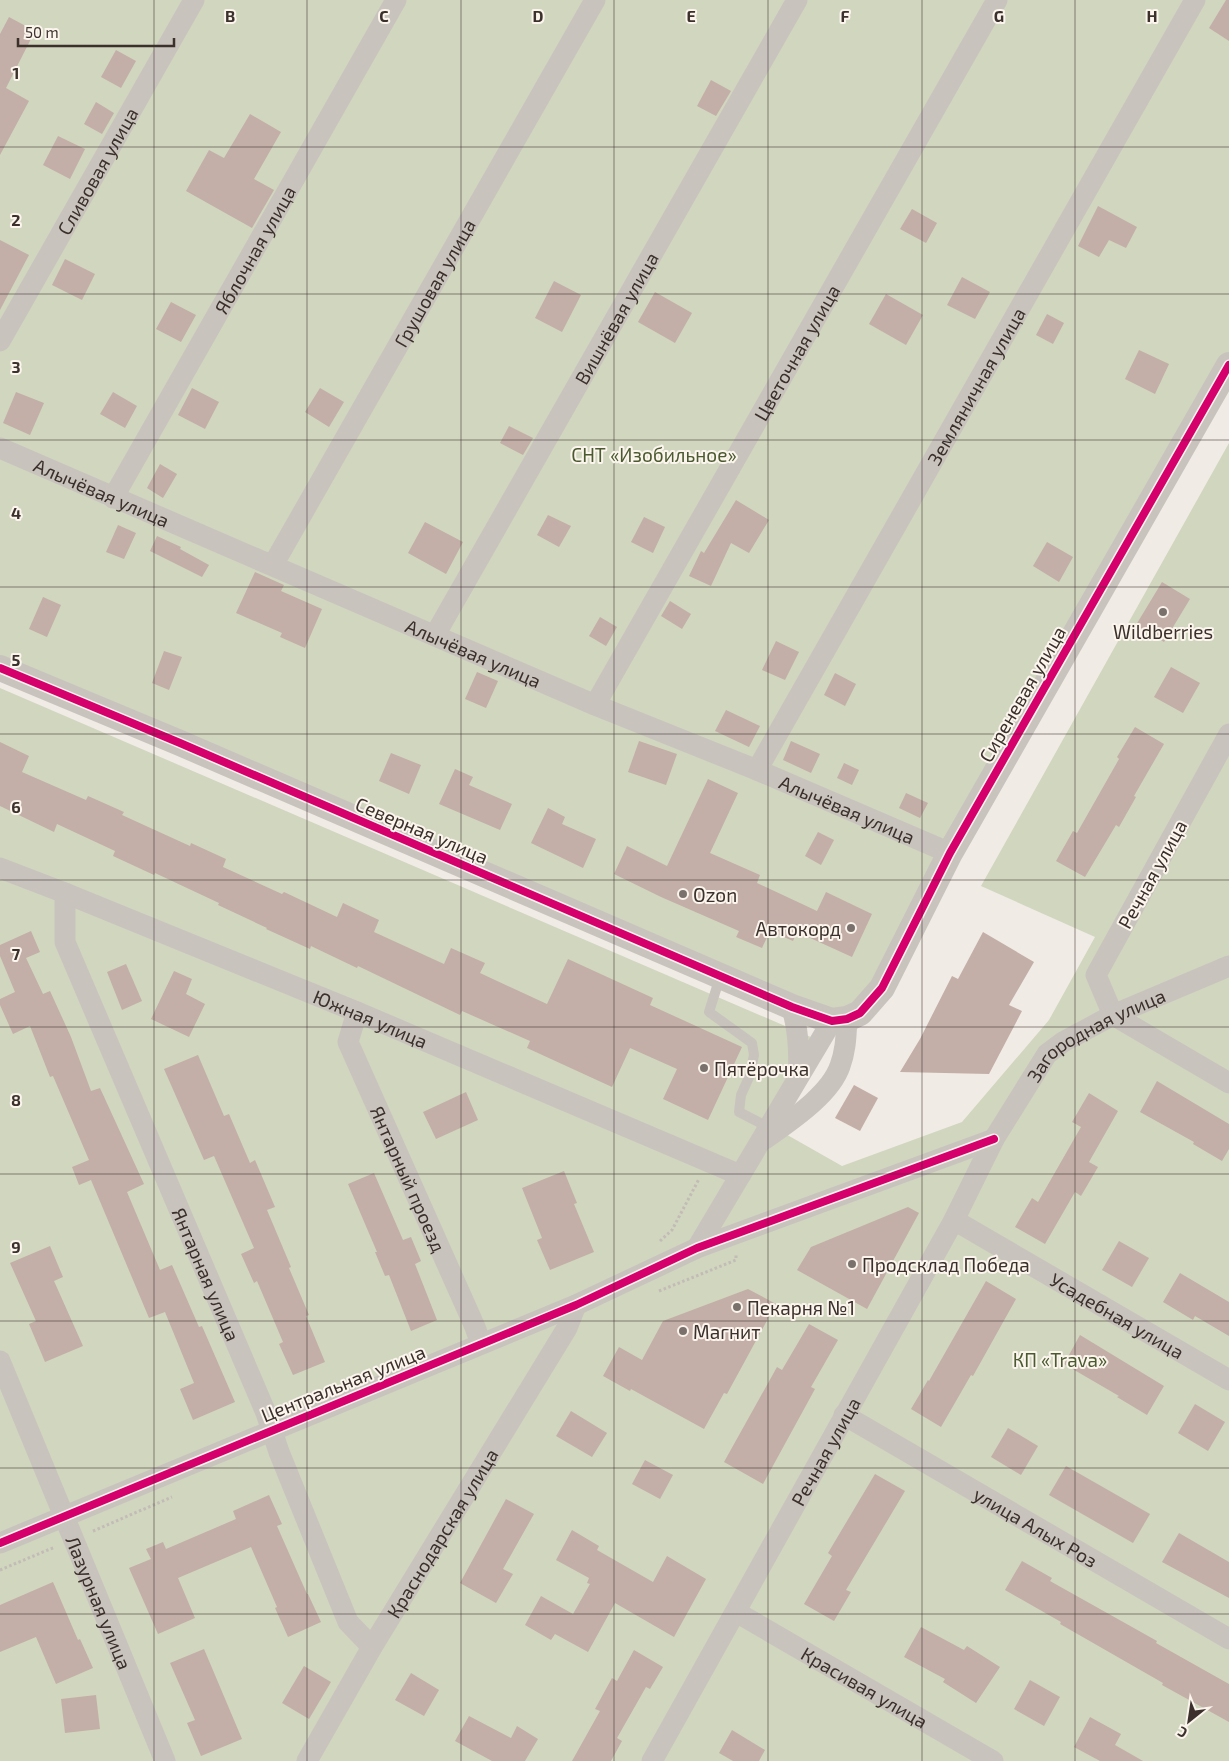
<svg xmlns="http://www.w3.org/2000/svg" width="1229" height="1761" font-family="'Exo 2',sans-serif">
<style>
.green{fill:#d1d6bf}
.building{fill:#c3afa7}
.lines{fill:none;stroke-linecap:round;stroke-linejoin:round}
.path{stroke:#c2bbb6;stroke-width:3;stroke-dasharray:2.5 2.5;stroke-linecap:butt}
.service{stroke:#c9c3be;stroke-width:10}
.minor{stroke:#c9c3be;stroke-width:21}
.tertiary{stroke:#c9c3be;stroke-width:26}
.cycleway-casing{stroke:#fbf5ee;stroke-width:11}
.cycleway{stroke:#d6006c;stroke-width:8}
.grid{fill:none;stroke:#3b302b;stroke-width:1;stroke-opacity:0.55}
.poi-dot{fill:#7a716c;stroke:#fbf5ee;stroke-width:2}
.labels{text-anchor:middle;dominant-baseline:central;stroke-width:4;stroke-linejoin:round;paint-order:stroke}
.street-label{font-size:19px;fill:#3b302b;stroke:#fbf5ee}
.park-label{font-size:19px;fill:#4a5a2e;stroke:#fbf5ee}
.poi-label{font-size:19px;fill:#3b302b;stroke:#fbf5ee;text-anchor:start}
.grid-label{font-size:16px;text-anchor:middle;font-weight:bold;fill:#3b302b;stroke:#fbf5ee;stroke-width:4;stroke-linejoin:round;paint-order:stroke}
</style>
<rect width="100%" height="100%" fill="#f0ebe5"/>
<!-- green -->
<g class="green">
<path d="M0,0H1229V365L882,988L847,1019L0,668Z"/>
<path d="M1229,443V1761H0V688L827,1044L775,1128L842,1166L962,1122L1049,1020L1095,937L981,886Z"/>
</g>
<!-- building -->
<g class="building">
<path d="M1226,0H1229V41L1209,28Z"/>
<path d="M9,17L35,31L6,88L29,101L0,155V34Z"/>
<path d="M116,50L136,61L121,88L101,77Z"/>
<path d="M711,80L731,91L716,116L697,106Z"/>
<path d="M96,102L114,113L102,134L84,124Z"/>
<path d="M250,114L281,132L254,179L274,190L252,228L186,191L209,150L224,158Z"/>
<path d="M58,136L85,149L70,179L43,165Z"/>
<path d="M1098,206L1137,227L1126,248L1109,240L1099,257L1078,246Z"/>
<path d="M912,209L937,223L926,243L900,229Z"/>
<path d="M0,240L29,255L0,310Z"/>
<path d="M65,259L95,274L82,300L52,285Z"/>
<path d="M962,277L990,292L975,319L947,305Z"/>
<path d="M554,281L581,295L562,332L535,318Z"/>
<path d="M655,292L692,313L675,343L638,322Z"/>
<path d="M886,294L923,315L906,345L869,324Z"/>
<path d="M171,302L196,315L181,342L156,329Z"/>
<path d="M1047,314L1064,323L1053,344L1036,335Z"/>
<path d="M1139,350L1169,364L1155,394L1125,379Z"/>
<path d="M192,388L219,402L205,429L178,415Z"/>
<path d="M320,388L344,402L329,427L305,412Z"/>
<path d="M16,392L44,403L30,435L3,423Z"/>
<path d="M113,392L137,406L125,428L100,414Z"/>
<path d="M509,426L533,438L523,455L500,443Z"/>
<path d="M160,464L177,474L163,498L147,488Z"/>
<path d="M736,500L769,520L749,553L731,543L711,586L689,576L701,551L704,553Z"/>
<path d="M548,515L571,526L559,547L537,535Z"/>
<path d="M644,517L665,527L653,553L631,542Z"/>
<path d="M425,522L463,542L446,574L408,553Z"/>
<path d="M118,525L136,533L124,559L106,552Z"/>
<path d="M157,536L181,547L180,549L209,565L202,577L150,551Z"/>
<path d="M1047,542L1073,557L1059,582L1033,566Z"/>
<path d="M255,572L284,585L281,591L322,609L305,648L280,637L282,633L236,613Z"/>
<path d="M1162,582L1190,599L1164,642L1136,625Z"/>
<path d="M43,597L61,605L47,637L29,629Z"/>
<path d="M670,601L691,614L682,629L661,616Z"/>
<path d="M600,617L617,627L606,646L589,636Z"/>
<path d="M776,641L799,652L785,680L762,670Z"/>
<path d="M164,651L182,657L169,690L152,683Z"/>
<path d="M1171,667L1200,683L1183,713L1154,697Z"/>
<path d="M477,672L498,681L486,708L465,699Z"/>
<path d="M835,673L856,684L845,706L824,695Z"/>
<path d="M726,710L760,726L749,747L715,731Z"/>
<path d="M1135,727L1164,744L1134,796L1136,797L1119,827L1116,825L1085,877L1056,861L1073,831L1077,833L1119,759L1117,757Z"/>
<path d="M639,741L677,754L666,785L628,772Z"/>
<path d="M791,741L820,754L811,773L783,760Z"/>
<path d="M0,742L29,756L22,772L86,800L88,796L124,812L122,815L190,846L191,843L226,859L223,867L282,894L284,892L337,917L343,903L379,920L374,932L444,964L451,948L485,963L480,973L547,1004L568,959L653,998L650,1005L742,1047L708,1120L663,1099L677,1069L630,1048L612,1087L527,1048L530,1041L462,1011L460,1015L358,966L357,968L311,946L310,949L266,929L267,928L218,905L219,903L155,873L154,875L113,856L115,851L57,824L54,832L0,806Z"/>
<path d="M391,753L421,765L409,794L379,781Z"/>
<path d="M844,763L859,770L852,785L837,778Z"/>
<path d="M455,769L473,777L469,785L512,804L500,830L439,804Z"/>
<path d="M708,779L738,793L710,853L760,875L757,883L817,911L826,892L872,914L852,957L797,932L793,941L770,931L762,948L736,937L739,931L661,897L614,874L627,846L667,866Z"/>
<path d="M906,793L928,803L920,818L899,808Z"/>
<path d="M548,808L565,817L562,824L596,839L583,868L531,843Z"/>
<path d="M818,832L834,840L821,865L805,856Z"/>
<path d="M31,931L40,952L26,958L43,994L50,991L71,1037L91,1091L100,1088L144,1184L127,1192L160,1270L172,1265L199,1327L202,1326L235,1402L193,1420L180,1389L194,1383L165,1312L149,1318L91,1180L79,1185L72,1167L89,1160L53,1076L50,1077L30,1026L13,1034L0,1005V999L15,992L0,956V945Z"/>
<path d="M983,932L1034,962L1009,1005L1022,1011L989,1074L900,1072L920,1039L952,976L958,979Z"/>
<path d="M126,964L142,1001L122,1010L107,972Z"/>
<path d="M174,971L192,979L186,994L205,1004L189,1037L151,1019Z"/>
<path d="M198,1055L224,1116L229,1114L250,1163L255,1160L275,1207L267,1210L291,1267L289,1268L309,1315L306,1316L325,1362L293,1375L279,1344L283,1342L257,1281L254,1283L241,1254L254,1248L214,1156L204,1160L164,1069Z"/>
<path d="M1157,1081L1229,1124V1149L1222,1161L1193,1144L1194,1142L1140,1112Z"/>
<path d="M854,1085L878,1098L860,1131L835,1118Z"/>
<path d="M466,1092L478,1120L436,1139L423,1112Z"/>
<path d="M1089,1093L1118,1111L1089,1162L1098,1167L1081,1196L1075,1192L1045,1244L1015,1227L1032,1198L1038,1202L1081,1127L1072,1122Z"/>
<path d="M564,1171L577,1203L574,1204L594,1252L550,1270L537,1240L542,1238L522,1188Z"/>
<path d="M374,1173L403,1240L411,1237L421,1261L415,1264L437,1320L411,1331L389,1275L385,1276L375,1252H377L348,1184Z"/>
<path d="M908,1207L919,1213L867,1309L797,1270L811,1247Z"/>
<path d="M1119,1241L1149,1258L1132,1287L1102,1270Z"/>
<path d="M50,1246L63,1277L54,1281L83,1346L45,1362L29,1324L36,1321L10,1263Z"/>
<path d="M1180,1273L1229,1302V1336L1195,1316L1193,1320L1163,1302Z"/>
<path d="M986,1281L1016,1299L973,1376L971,1375L941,1427L911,1409L928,1380L929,1381Z"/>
<path d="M748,1289L776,1304L727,1394L724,1393L704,1429L631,1389L630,1391L603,1376L619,1347L642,1360L663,1321Z"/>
<path d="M809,1324L838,1340L811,1387L815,1389L763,1484L724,1462L777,1367L782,1370Z"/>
<path d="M1080,1335L1164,1386L1147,1415L1117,1397L1119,1396L1064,1364Z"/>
<path d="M1195,1404L1225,1422L1208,1451L1178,1433Z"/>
<path d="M571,1411L607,1433L592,1457L556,1436Z"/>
<path d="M1008,1428L1038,1446L1021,1475L991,1457Z"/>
<path d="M645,1460L673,1475L660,1499L632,1484Z"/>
<path d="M1066,1466L1150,1514L1133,1543L1049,1495Z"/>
<path d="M875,1474L905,1491L846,1590L851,1592L834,1621L804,1604L832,1556L828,1553Z"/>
<path d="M269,1495L282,1524L277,1526L307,1594H308L321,1622L288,1637L275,1608L277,1607L251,1547L178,1578L195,1618L158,1634L129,1568L151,1559L146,1549L163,1542L166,1549L236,1519L233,1511Z"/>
<path d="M506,1499L534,1514L503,1569L513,1574L496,1603L460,1583Z"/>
<path d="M572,1530L599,1546L597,1550L653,1582L667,1556L706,1579L674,1637L615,1603L588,1652L555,1634L551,1640L525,1625L541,1596L573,1614L590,1584L587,1583L589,1578L556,1560Z"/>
<path d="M1179,1533L1229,1562V1598L1162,1562Z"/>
<path d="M1022,1561L1052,1578L1050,1581L1157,1641L1156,1643L1229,1684V1722L1162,1685L1163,1683L1060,1624L1061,1622L1005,1590Z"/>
<path d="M53,1582L78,1640L80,1639L93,1668L56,1684L36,1637L0,1652V1605Z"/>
<path d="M921,1627L964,1650L967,1646L1000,1667L976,1703L943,1682L945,1679L904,1657Z"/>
<path d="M204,1649L242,1739L201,1756L187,1723L195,1720L170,1663Z"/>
<path d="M634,1650L663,1667L650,1689L646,1687L617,1738L622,1741L611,1761H572L600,1711L595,1709L612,1678L617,1681Z"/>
<path d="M304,1666L331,1682L309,1719L282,1703Z"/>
<path d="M411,1673L439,1690L424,1716L395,1700Z"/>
<path d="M1030,1680L1060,1697L1044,1726L1014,1709Z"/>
<path d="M96,1695L100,1729L65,1733L61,1699Z"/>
<path d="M469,1716L511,1738L517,1726L538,1739L525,1761H492L455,1741Z"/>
<path d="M1090,1717L1121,1734L1115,1745L1143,1761H1100L1074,1747Z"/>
<path d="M732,1730L765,1750L759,1761H733L719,1753Z"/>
</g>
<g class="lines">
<!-- path -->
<g class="path">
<path d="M660,1241L672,1230L699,1179"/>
<path d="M659,1291L736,1260V1255"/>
<path d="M93,1531L172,1497"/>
<path d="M0,1570L55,1547"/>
</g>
<!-- service -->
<path class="service" d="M720,977L709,1012L752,1043L754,1055L750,1075L741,1095L739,1112L768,1127"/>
<!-- minor -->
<g class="minor">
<path id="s1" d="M0,341L194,0"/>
<path id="s2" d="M0,448L595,705L757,770L950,853"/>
<path id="s3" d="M113,498L396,0"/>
<path id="s4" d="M273,565L595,0"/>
<path id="s5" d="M435,635L797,0"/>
<path id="s6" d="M595,705L997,0"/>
<path d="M1229,734L1096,975L1113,1015L1229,1083"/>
<path id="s7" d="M757,770L1195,0"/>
<path id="s8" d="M0,868L65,893L357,1012L740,1175"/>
<path id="s9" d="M65,893V942L266,1413L279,1452L348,1622L372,1647"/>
<path d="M792,1007C798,1030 800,1052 798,1076"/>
<path id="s10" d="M357,1012L348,1042L475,1327L481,1344"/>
<path d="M765,1139C790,1121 830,1095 840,1066C846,1050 846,1035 847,1019"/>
<path id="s11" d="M954,1220L1229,1380"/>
<path d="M697,1248L832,1021"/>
<path id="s12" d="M0,1361L165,1761"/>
<path id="s13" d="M844,1415L1229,1639"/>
<path d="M0,1543L576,1305L697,1248L994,1139"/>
<path id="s14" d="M736,1612L993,1761"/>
<path id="s15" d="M307,1761L372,1647L567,1328L576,1305"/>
<path id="s16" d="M652,1761L954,1220L994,1139L1047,1054L1063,1042L1113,1015L1229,966"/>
</g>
<!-- tertiary -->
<path class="tertiary" d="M0,668L180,743L792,1007L832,1021L847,1019L860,1013L882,988L950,853L1229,365"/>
<defs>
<g id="cycleway">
<path d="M0,668L180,743L792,1007L832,1021L847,1019L860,1013L882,988L950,853L1229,365"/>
<path d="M0,1543L576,1305L697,1248L994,1139"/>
</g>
</defs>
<!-- cycleway casing -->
<use href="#cycleway" class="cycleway-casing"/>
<!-- cycleway -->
<use href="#cycleway" class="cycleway"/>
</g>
<!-- grid -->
<path class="grid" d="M154,0V1761M307,0V1761M461,0V1761M614,0V1761M768,0V1761M922,0V1761M1075,0V1761M0,147H1229M0,294H1229M0,440H1229M0,587H1229M0,734H1229M0,880H1229M0,1027H1229M0,1174H1229M0,1321H1229M0,1468H1229M0,1614H1229"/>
<!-- markers -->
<g class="poi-dot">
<circle cx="1163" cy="612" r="5"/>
<circle cx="683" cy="894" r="5"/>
<circle cx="851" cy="928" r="5"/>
<circle cx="704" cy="1068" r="5"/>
<circle cx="852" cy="1264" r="5"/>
<circle cx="737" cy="1307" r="5"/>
<circle cx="683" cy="1331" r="5"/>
</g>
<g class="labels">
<!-- street labels -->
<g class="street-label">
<text stroke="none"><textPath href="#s1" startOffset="196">Сливовая улица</textPath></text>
<text stroke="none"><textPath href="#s3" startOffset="286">Яблочная улица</textPath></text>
<text stroke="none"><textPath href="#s4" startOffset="325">Грушовая улица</textPath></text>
<text stroke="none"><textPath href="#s5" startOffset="365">Вишнёвая улица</textPath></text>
<text stroke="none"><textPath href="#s6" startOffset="406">Цветочная улица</textPath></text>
<text stroke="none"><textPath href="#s7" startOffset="442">Земляничная улица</textPath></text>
<text stroke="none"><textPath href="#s2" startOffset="111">Алычёвая улица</textPath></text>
<text stroke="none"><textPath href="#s2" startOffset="516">Алычёвая улица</textPath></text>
<text transform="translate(1022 694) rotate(-60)">Сиреневая улица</text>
<text stroke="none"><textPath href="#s2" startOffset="921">Алычёвая улица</textPath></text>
<text transform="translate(422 830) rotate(23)">Северная улица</text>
<text transform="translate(1152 874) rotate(-61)">Речная улица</text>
<text stroke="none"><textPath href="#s8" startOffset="400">Южная улица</textPath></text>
<text stroke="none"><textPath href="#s16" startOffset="861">Загородная улица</textPath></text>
<text stroke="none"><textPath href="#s10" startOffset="181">Янтарный проезд</textPath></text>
<text stroke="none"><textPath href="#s9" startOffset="410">Янтарная улица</textPath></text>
<text stroke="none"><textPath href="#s11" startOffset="189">Усадебная улица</textPath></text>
<text transform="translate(343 1383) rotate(-22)">Центральная улица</text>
<text stroke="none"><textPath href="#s16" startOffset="355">Речная улица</textPath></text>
<text stroke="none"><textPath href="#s13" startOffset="222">улица Алых Роз</textPath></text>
<text stroke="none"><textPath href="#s15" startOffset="265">Краснодарская улица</textPath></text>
<text stroke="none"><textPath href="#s12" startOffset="261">Лазурная улица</textPath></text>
<text stroke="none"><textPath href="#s14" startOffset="149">Красивая улица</textPath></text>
</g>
<!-- park labels -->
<g class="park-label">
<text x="654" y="454">СНТ «Изобильное»</text>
<text x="1060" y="1359">КП «Trava»</text>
</g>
<!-- poi labels -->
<g class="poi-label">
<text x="1163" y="631" text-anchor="middle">Wildberries</text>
<text x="693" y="894">Ozon</text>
<text x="841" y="928" text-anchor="end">Автокорд</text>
<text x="714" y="1068">Пятёрочка</text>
<text x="862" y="1264">Продсклад Победа</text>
<text x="747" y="1307">Пекарня №1</text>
<text x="693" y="1331">Магнит</text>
</g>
</g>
<g class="grid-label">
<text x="230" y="22">B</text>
<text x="384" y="22">C</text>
<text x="538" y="22">D</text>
<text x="691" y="22">E</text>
<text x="845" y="22">F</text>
<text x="999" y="22">G</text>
<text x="1152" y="22">H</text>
<text x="16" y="79">1</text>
<text x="16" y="226">2</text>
<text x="16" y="373">3</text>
<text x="16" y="519">4</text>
<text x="16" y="666">5</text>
<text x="16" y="813">6</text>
<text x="16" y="960">7</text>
<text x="16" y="1106">8</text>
<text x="16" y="1253">9</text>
</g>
<!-- north arrow -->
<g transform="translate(1189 1721) rotate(210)" stroke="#fbf5ee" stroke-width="4" paint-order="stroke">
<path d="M0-4L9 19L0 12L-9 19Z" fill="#3b302b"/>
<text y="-8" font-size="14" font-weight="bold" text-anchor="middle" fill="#3b302b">С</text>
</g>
<!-- scale -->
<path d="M18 38v8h156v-8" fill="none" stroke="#3b302b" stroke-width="2.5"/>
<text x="25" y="38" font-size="15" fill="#3b302b" stroke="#fbf5ee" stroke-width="4" paint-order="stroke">50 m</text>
</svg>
